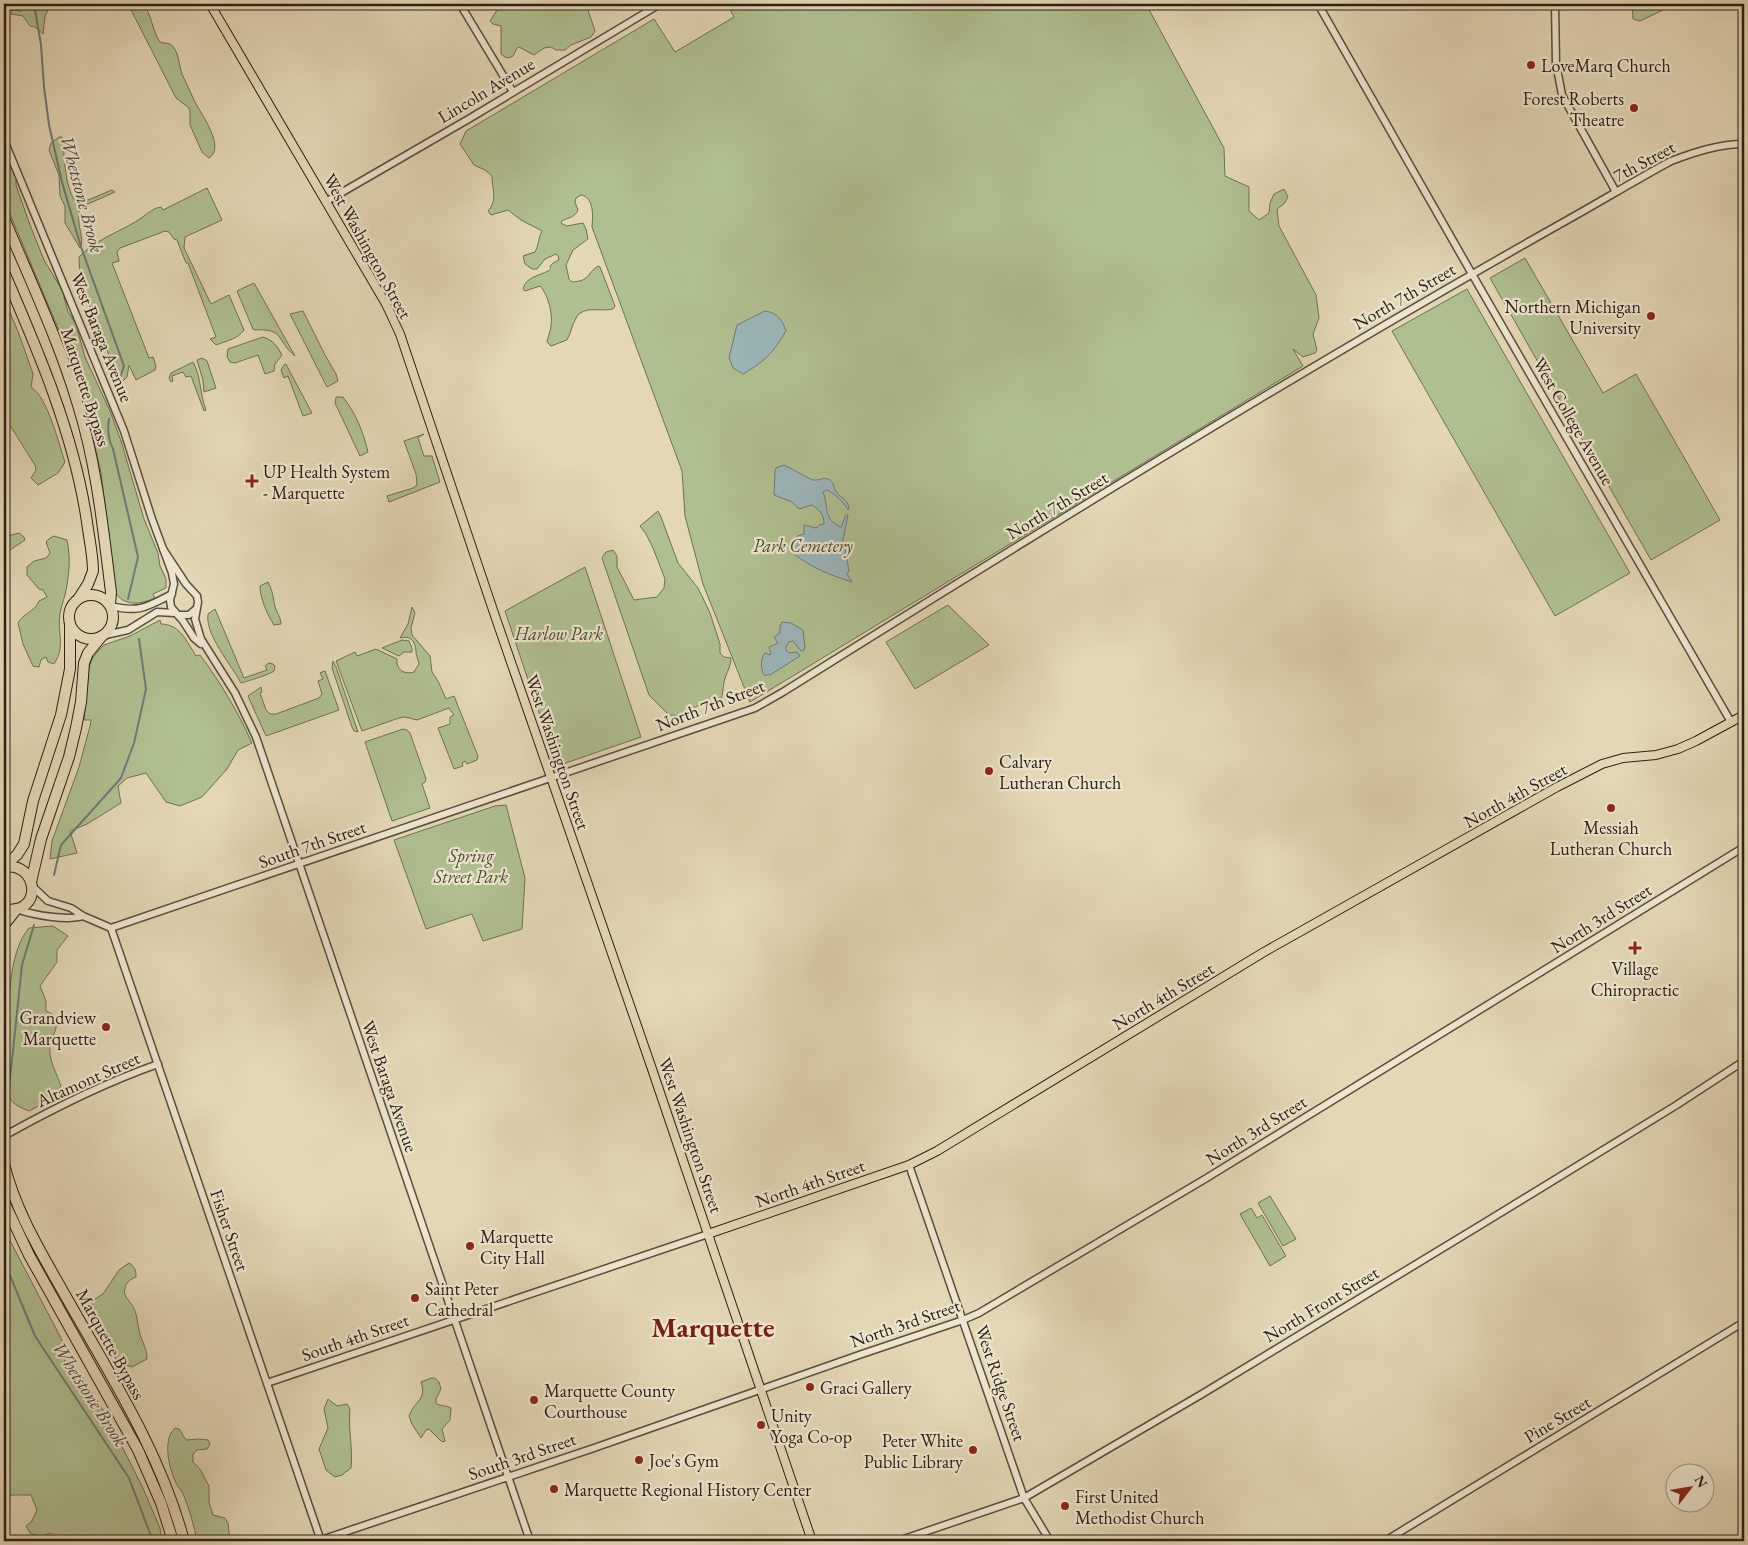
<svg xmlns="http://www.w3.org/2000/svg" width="1748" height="1545" font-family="'EB Garamond',serif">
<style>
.green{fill:#b0bf90;stroke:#6e7054}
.water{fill:#9bb6ba;stroke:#6e7a79}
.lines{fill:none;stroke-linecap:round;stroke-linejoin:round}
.stream{stroke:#6e7a79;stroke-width:2}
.minor-casing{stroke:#594e3e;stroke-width:9}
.major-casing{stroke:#2b2017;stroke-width:10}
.highway-casing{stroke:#2b2017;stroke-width:12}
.minor{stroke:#ede5cf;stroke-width:6}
.major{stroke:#e3d7b5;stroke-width:8}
.highway{stroke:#e3d7b5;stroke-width:10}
.poi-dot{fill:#8f2418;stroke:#ede5cf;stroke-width:2}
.labels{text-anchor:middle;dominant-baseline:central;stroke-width:4.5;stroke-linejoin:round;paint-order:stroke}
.poi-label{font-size:18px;fill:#2b2017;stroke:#ede5cf;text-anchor:start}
.street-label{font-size:18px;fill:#2b2017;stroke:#ede5cf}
.park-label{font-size:18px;font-style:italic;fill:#4c4835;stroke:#ede5cf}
.water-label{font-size:19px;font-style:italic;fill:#4d4d48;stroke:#ede5cf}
.town-label{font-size:28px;font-weight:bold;fill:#7a1f14;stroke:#ede5cf}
</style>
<rect width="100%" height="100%" fill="#e3d7b5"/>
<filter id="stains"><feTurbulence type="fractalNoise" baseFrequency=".004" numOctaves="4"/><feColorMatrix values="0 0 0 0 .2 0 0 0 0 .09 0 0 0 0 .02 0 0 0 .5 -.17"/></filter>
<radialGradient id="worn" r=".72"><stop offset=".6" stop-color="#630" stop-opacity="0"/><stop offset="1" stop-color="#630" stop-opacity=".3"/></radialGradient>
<!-- green -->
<g class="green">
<path d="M28,4H51L45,16L43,34L35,27L30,26L23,16L11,14L12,10L21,11Z"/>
<path d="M128,4H143C152,15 152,30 160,42C166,44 170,42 174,48C179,55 179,65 182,74C186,83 191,93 195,102C201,114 226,147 209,158L202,152L190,125V111L188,107L176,98Z"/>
<path d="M501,4H586L595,31L591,37L571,45L565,50H556L551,47L544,48L534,55L519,47L517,48L513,56L509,58L505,57L501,54V26L493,24L490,21Z"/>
<path d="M727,4H1146L1224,148L1225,176L1249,187V211L1259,220L1269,213L1270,203L1274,194L1284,189L1288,197L1284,204L1277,209L1279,226L1316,295L1319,318L1313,334L1317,350L1315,353L1303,357L1293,349L1303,366L750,702L703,584L685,516L682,471L592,227C593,216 594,197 581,195L576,198L575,202L578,210C574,219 567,217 561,222L562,224L567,226L583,223L586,229L588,239L573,250L566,265L569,279L572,282C590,281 586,274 598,266L600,267L615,306L613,309C601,312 583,305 576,318C572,325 571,333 567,340L551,346L547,342C548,336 551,331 551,325C553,314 548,294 540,286L525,291L523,289C526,277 538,276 548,271C554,267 547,269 552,264C554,262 557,261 559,260L558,256L556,254L545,259L537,269H532L525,264L523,256L535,252C539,245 538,238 542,231L521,220L508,210L491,215L488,211C498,200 492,189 492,176L485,170L474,165L460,144L466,131L654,19L675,52L734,17Z"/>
<path d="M1632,4H1665L1663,10L1640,21L1633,19Z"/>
<path d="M59,137H62C65,155 64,186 75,201L88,200L112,190L115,192L81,207C74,225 86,237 80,248L65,223V206L60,196L59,175L49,150L51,143Z"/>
<path d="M4,154L16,177V185L30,225L44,260L62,290L68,312L76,324L85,357L110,411L121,441L144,519L158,553L160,566L166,579V588L153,594L155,598C141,604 127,607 116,594L101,473L86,407L71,359L4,200Z"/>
<path d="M207,188L222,220L185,237L184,248L211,304L229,295L244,330C238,339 226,341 216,345L210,339L216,337L188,263H186L177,240L174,239L169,232L165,231L120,248L117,252L119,261L112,263L149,358L153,357L156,366L155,370L136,380L129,365L127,377L123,381L116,377C112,366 109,355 105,344C94,316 79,287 79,257C95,240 117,233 137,221C145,216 152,208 161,207L163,210Z"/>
<path d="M1525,258L1603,393L1636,374L1720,520L1651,560L1490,278Z"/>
<path d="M254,283L295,356C277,342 285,328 255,330L253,329L237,291Z"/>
<path d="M1467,289L1630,573L1555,616L1392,331Z"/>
<path d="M4,298L19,334L33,374L31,387C48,398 58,442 65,462L58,473L38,485L31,478L36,470L35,465L4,416Z"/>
<path d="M303,311L325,355L336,374L338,381L327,387L290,314Z"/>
<path d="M263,337C273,340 277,346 282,355L275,364L274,371L265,374L258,355L235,363L230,362L227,357L228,349Z"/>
<path d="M202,358L207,361L216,388L204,392L203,380L197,360Z"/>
<path d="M193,362C201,376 200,395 206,410L204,411L191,376L186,377L183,372L172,376L173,381L171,382L169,378L171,373Z"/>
<path d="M286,364L288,368L312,413L303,416L288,376L284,378L281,370L284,365Z"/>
<path d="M336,397H343C356,414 363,431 368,452L360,456L335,403Z"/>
<path d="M424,434L418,438L424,456H432L440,482L389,502L387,496L413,488L417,485L416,474L404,441Z"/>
<path d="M658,511L661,517L678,563L698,588L710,613L720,644V653L724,657L731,658C731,667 726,673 724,682C722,692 724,700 715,708C702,699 694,708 683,716L669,715L649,695L602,558L606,552L613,550L617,556V567L634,600L657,597L664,588L665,579L653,548L646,534L640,526Z"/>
<path d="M19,533L24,537L25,540L4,554V537Z"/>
<path d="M54,536L67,540C71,559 69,576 65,595C63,601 61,608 60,614C57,634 66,646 54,664L48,662L46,657L41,660L39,667L33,666L23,644L18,623C23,613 35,612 39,601L47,597L43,590L39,589L27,575V567L34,561L46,558L50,553L46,542L50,538Z"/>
<path d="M585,567L641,737L557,766L505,611Z"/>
<path d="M268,582C273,591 273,598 275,607C277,613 281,618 281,624L274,625C267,614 260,598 260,586Z"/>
<path d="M948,605L989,645L915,689L886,642Z"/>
<path d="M412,607L415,613L411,628L412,635L430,656L432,672L438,681L446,699L454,696L478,756L477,760L467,764L465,761L462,763L463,766L454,769L438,728L450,724V717L454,715L449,708L417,720L405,717L399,718L362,731L336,661L355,652L357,656L376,649L397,659C396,670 404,675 414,672L419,664C418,659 416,656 416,651C415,641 411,635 400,638L408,624Z"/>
<path d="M215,609L244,678L267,670L265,666L269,663L273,664L275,666L274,671C271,674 245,682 241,683C231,664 205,635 208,614Z"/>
<path d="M160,620L161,624C180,624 187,642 196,656L200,655C221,683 238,712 252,743L238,750L227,769L202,797L180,806L166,802L146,773L127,778L118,786L121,803L87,824L70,831L77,853L50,859L52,841L79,767L90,726L91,720H84L89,668L92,659L98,651L104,645L130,636Z"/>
<path d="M402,640L409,641L412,648V652H404L399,656L382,648Z"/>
<path d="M333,661L336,667L358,732L354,731L352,727L332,668Z"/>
<path d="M325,671L339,710L266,736L248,696L261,687L262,692L260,693L266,710L270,714H276L319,698L322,694L318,681L323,679L320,673Z"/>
<path d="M403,729L407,730L410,733L426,779L425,782L422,784L430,808L392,821L365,742Z"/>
<path d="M506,805L525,878L522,929L483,941L472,914L426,929L394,840L495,806Z"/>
<path d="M53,926L68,936L57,950V962L40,986L46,1001V1011L54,1015C60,1031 52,1033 50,1046C48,1059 57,1074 61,1086L52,1099L29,1111C22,1108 13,1105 10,1098C2,1082 6,1062 7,1044C9,1012 7,953 29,928Z"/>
<path d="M1270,1196L1296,1239L1283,1246L1258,1203Z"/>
<path d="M1251,1208L1257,1218L1262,1215L1286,1256L1270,1266L1240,1214Z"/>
<path d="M4,1229L64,1344L65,1364L70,1371L82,1376L105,1413L142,1486L160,1528L162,1541H64L50,1533L40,1537L30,1533L26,1526L32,1521L37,1510L31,1495H12L4,1499Z"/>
<path d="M129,1263C135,1267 136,1270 136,1277C131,1279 126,1282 125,1288C123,1296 128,1299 132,1305C139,1316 137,1329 142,1340C145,1348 147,1350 147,1359L132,1367L119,1363L108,1348L93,1315L92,1301L103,1294L119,1270Z"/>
<path d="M431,1378H435L439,1382L441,1389L436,1399V1403C441,1407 446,1405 451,1408L450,1420L442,1429L445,1441L442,1442L429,1429L426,1430L421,1438L412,1424L409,1416C415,1400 427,1400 421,1382Z"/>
<path d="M328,1399L337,1406L347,1404L350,1409C348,1429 353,1448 351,1468L342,1475L335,1477L326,1470L319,1449L328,1428L324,1409Z"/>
<path d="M175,1428L179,1429L186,1440L198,1439L208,1440L210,1444L207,1449L197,1450L193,1454V1462L200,1469L209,1486V1502L213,1515L225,1518L228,1523L230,1541H197C194,1526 190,1511 184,1496C182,1491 178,1487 176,1483C169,1468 162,1440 175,1428Z"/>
</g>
<!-- water -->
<g class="water">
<path d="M765,311C778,313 782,320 786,331C773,353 765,361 743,374L733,368L729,358L737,325Z"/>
<path d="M784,465C793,469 803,476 813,480C818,481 823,477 828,479C835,482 833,487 836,492C841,498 846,498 849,507L848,510C843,501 836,495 827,490L823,492C829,506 822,519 841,527L846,515H848L843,540L841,544L845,549L849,571L847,574L852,582C830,575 812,568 794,554L793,540L798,536L804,534V525L816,528L819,525L824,524C824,515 820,510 812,505L799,509L792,502L774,495L775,471L776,468Z"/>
<path d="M782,622L791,623L803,630L805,647L804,650L801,651L793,641L789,642L786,647V650L789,653L797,652L800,656L770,675H764C760,669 761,657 765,653L770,655L771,654L769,647L778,643L774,637L780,633V627Z"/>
</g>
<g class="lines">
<!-- stream -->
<g class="stream">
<path d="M34,4L41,45L44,87L49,125L62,182L81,247L124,366L117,386"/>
<path d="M109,419C107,431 108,439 113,449L138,557L128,599"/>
<path d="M54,875L61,845L121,778L134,743L146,689L139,639"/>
<path d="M8,1098L22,965L34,925"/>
<path d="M4,1261L35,1336L129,1478L153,1541"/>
</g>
<defs>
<g id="minor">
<path d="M460,4L513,92"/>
<path d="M1318,4L1472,274L1731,722"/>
<path d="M1555,4L1556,63L1562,95L1616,192"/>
<path d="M4,140L124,431L152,519L172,573L174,584L170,600L171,607L183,621L194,638L201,644"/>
<path d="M327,201L467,120L660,4"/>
<path d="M163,549L186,584L197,596L198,602L195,619L201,639L235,693L256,737L530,1541"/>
<path d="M111,606C139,613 147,607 172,594"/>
<path d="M178,615H189L196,609"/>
<path d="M105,635L128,630L157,612L175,613"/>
<path d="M32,886L48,901L71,908L83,916L111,928L755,708L783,692C1040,531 1298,372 1562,223C1598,203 1634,181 1671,161C1695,152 1719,144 1744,144"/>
<path d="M19,910C34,915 67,921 83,916"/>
<path d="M111,928L321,1541"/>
<path d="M4,1136C54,1108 104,1083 158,1064"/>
<path d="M909,1165L1024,1498L1050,1541"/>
<path d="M267,1383L708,1234"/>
<path d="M321,1540L594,1448L862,1354L963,1320L979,1313L1205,1179L1744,847"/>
<path d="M898,1541L1024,1498L1202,1394L1479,1226L1675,1106L1744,1061"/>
<path d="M1385,1541L1744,1322"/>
</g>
<g id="major">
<path d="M210,4L386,304L400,334L494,613L652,1069L812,1541"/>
<path d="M708,1234L909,1165L937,1151L1264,952L1557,787L1602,764L1623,758L1656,755L1678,749L1696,741L1744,715"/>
</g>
<g id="highway">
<path d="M4,218C30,280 59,341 78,405C97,466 103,529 111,592L110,604"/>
<path d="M4,272C39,353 74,434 87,522C89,538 93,555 93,571L88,584L79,598"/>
<circle cx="91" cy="617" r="22"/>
<path d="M4,866L17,855L24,844L33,801L61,715L70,669V626"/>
<path d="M4,867C39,861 44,916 4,909"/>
<path d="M31,882L41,839L69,757L76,728L81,702L84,663L88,653L101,637"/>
<path d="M4,925L15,911"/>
<path d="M4,1164C15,1209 39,1249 61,1288C107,1370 160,1450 184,1541"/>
<path d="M4,1202L29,1255L138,1450L161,1503L173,1541"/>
</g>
</defs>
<!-- minor casing -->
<use href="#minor" class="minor-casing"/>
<!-- major casing -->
<use href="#major" class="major-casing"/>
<!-- highway casing -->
<use href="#highway" class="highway-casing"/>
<!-- minor -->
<use href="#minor" class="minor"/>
<!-- major -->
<use href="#major" class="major"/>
<!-- highway -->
<use href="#highway" class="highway"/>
</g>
<!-- markers -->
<g class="poi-dot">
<circle cx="1531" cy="65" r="5"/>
<circle cx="1634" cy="108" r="5"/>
<circle cx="1651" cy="316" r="5"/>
<path d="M249.5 473.5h5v5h5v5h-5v5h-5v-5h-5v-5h5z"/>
<circle cx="989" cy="771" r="5"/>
<circle cx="1611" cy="808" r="5"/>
<path d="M1632.5 940.5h5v5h5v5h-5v5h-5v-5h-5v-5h5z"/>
<circle cx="106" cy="1027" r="5"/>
<circle cx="470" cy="1246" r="5"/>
<circle cx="415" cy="1298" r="5"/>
<circle cx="810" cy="1387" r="5"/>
<circle cx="534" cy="1400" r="5"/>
<circle cx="761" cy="1425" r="5"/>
<circle cx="973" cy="1450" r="5"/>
<circle cx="639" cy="1460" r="5"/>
<circle cx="554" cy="1489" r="5"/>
<circle cx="1065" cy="1506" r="5"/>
</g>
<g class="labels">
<!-- poi labels -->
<g class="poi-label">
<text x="1541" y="65">LoveMarq Church</text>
<text x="1624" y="98" text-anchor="end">Forest Roberts<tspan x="1624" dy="21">Theatre</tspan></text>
<text x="1641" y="306" text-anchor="end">Northern Michigan<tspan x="1641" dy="21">University</tspan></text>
<text x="263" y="471">UP Health System<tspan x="263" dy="21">- Marquette</tspan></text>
<text x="999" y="761">Calvary<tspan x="999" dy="21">Lutheran Church</tspan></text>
<text x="1611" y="827" text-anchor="middle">Messiah<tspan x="1611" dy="21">Lutheran Church</tspan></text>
<text x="1635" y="968" text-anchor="middle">Village<tspan x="1635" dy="21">Chiropractic</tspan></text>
<text x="96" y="1017" text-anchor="end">Grandview<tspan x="96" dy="21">Marquette</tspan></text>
<text x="480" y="1236">Marquette<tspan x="480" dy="21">City Hall</tspan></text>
<text x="425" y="1288">Saint Peter<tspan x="425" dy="21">Cathedral</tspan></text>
<text x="820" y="1387">Graci Gallery</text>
<text x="544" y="1390">Marquette County<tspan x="544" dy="21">Courthouse</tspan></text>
<text x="771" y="1415">Unity<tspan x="771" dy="21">Yoga Co-op</tspan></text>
<text x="963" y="1440" text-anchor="end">Peter White<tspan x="963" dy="21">Public Library</tspan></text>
<text x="649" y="1460">Joe's Gym</text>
<text x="564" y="1489">Marquette Regional History Center</text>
<text x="1075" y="1496">First United<tspan x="1075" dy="21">Methodist Church</tspan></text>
</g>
<!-- street labels -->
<g class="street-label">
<text transform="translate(486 90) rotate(-31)">Lincoln Avenue</text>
<text transform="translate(1644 161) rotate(-28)">7th Street</text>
<text transform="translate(368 246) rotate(61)">West Washington Street</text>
<text transform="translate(1404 296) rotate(-30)">North 7th Street</text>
<text transform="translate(102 337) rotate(68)">West Baraga Avenue</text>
<text transform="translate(86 387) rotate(72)">Marquette Bypass</text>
<text transform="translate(1574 421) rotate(60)">West College Avenue</text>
<text transform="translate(1057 505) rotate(-31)">North 7th Street</text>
<text transform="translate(710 705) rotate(-21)">North 7th Street</text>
<text transform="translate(558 752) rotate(71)">West Washington Street</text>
<text transform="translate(1515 795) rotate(-29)">North 4th Street</text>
<text transform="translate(312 844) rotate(-19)">South 7th Street</text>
<text transform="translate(1601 918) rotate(-32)">North 3rd Street</text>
<text transform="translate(1163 996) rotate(-31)">North 4th Street</text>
<text transform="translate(88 1079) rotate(-24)">Altamont Street</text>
<text transform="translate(390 1086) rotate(71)">West Baraga Avenue</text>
<text transform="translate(1256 1130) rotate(-32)">North 3rd Street</text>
<text transform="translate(691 1135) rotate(71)">West Washington Street</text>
<text transform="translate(810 1183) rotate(-19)">North 4th Street</text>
<text transform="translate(230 1230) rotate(71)">Fisher Street</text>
<text transform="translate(1321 1304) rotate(-31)">North Front Street</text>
<text transform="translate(905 1323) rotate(-19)">North 3rd Street</text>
<text transform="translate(355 1337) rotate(-19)">South 4th Street</text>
<text transform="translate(111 1344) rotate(61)">Marquette Bypass</text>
<text transform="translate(1001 1383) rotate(71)">West Ridge Street</text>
<text transform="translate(1557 1419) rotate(-31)">Pine Street</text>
<text transform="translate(522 1456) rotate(-19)">South 3rd Street</text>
</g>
<!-- park labels -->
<g class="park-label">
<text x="803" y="545">Park Cemetery</text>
<text x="559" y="633">Harlow Park</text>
<text x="471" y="855">Spring<tspan x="471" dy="21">Street Park</tspan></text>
</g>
<!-- water labels -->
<g class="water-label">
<text transform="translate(82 194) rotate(75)">Whetstone Brook</text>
<text transform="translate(90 1394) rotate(57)">Whetstone Brook</text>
</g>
<!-- town labels -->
<g class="town-label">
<text x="713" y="1327">Marquette</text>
</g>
</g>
<!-- margin -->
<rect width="1748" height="1545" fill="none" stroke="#e3d7b5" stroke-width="20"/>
<rect x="5" y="5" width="1738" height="1535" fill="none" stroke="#2b2017" stroke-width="2.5"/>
<rect x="10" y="10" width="1728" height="1525" fill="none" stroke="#2b2017"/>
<!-- north arrow -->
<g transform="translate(1690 1488) rotate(59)"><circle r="24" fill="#ede5cf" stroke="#9f9685"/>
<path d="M0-4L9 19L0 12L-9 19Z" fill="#8f2418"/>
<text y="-8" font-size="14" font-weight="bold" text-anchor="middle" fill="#2b2017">N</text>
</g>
<rect width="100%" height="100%" filter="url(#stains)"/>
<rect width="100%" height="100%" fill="url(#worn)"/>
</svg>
